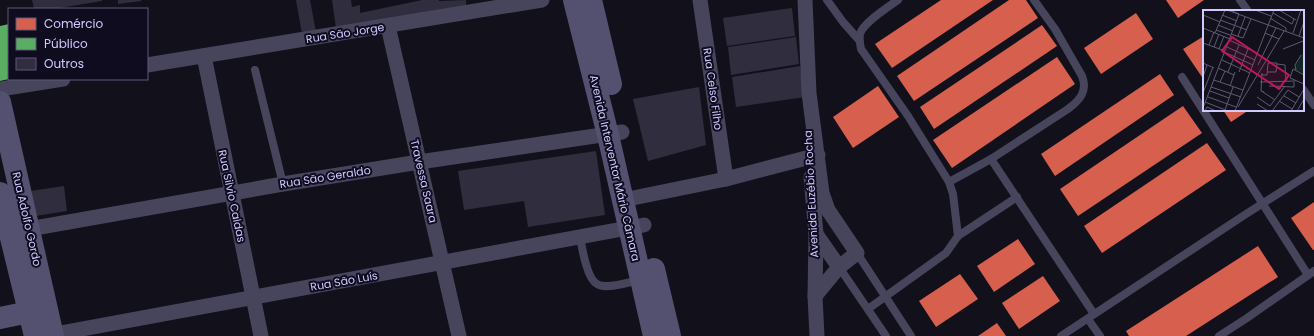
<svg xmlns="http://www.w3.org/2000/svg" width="1314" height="336" font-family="Poppins,sans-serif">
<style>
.shops{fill:#d6604d}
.public{fill:#5aae61}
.building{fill:#302d3e}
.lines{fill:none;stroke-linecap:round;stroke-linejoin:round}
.service{stroke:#46455c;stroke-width:8}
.minor{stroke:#46455c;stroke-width:15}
.secondary{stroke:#53516f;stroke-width:22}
.labels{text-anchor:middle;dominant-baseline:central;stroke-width:4;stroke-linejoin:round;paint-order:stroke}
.street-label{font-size:11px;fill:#cfcaff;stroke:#0f0c1f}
.inset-road{fill:none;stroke:#5e5a76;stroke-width:1}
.view{fill:#c2185b;fill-opacity:0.15;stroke:#c2185b;stroke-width:2}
.inset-edge{fill:none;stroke:#cfcaff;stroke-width:2}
</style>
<rect width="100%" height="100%" fill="#12101b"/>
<!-- shops -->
<g class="shops">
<path d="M941,0H993L892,68L875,44Z"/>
<path d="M1009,0H1026L1038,18L914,101L897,76Z"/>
<path d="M1166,0H1204L1178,18Z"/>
<path d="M1136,13L1153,39L1101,74L1084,48Z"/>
<path d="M1042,25L1057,46L934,129L920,107Z"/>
<path d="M1204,36V80L1183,49Z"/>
<path d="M1057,57L1075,84L952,168L933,140Z"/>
<path d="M1160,74L1174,95L1055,176L1041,154Z"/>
<path d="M878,86L899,117L853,148L833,117Z"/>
<path d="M1183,106L1202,133L1078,216L1060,189Z"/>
<path d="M1223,110H1249L1231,122Z"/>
<path d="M1207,143L1226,170L1102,253L1084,226Z"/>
<path d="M1314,202V250H1313L1291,218Z"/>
<path d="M1018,239L1035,264L994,292L977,266Z"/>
<path d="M1258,246L1278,277L1186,336H1129L1126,331Z"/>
<path d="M960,274L978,299L936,327L919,301Z"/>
<path d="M1043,276L1060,301L1019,329L1002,303Z"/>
<path d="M997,323L1006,336H978Z"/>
</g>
<!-- public -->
<path class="public" d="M9,24V79L0,81V26Z"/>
<!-- building -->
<g class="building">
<path d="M32,0H102V1L53,9H34Z"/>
<path d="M118,0H141V1L118,4Z"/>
<path d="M296,0H310L316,32L302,34Z"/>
<path d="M332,0H351L352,7L360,5V13L422,0H439V1L466,0V6L336,28Z"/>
<path d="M792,8L795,36L727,46L723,18Z"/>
<path d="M796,37L799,64L731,75L728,47Z"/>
<path d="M800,66L805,97L736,107L732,77Z"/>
<path d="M699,87L706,145L648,161L633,99Z"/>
<path d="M596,151L605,215L528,227L524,201L464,210L458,171Z"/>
<path d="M64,186L67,211L36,216L30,191Z"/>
</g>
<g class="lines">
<!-- service -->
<g class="service">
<path d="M827,0L843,22L859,40"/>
<path d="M1240,0L1248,11"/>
<path d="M255,70L283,184"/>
<path d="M1182,77L1308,275"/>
<path d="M1303,89L1314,105"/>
<path d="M991,159L1094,314"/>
<path d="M949,182L991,159L1068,109C1080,100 1088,91 1082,76L1055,29L1034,0"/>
<path d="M958,236L1017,197"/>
<path d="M580,237C582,248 587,279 597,284C606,290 630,282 640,280"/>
<path d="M857,253L911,336"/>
<path d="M839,267L886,336"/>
<path d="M868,309L946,253L958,236L953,194L949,182L908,116L861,49C860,44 859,39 860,34C863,23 888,7 898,0"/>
<path d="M1088,319L1100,336"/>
<path d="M1061,336L1246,214L1314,171"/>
<path d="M1219,336L1247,318L1314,271"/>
</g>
<!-- minor -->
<g class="minor">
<path d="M700,0L726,179"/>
<path d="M805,0L809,93L822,193L828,210L857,253L839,267L815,296"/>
<path d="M388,26L459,336"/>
<path d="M204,56L261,336"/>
<path d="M147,65L542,0"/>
<path d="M0,89L63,79"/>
<path d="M811,177L816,234L815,296L817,336"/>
<path d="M623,200L726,179L818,155"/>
<path d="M29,229L283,184L419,162L622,132"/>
<path d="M816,234L839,267"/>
<path d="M44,336L644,225"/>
</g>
<!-- secondary -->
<g class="secondary">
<path d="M574,0L608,135L654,336"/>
<path d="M591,0L611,84"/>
<path d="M0,102L53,336"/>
<path d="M0,193L35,336"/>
<path d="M654,269L670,336"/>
<path d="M0,318L44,309"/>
</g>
</g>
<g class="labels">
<!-- street labels -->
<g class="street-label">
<text transform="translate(345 33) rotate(-9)">Rua São Jorge</text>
<text transform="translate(713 89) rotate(82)">Rua Celso Filho</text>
<text transform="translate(615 168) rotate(77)">Avenida Interventor Mário Câmara</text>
<text transform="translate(325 177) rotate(-9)">Rua São Geraldo</text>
<text transform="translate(424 181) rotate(77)">Travessa Saara</text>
<text transform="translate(811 194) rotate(-93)">Avenida Euzébio Rocha</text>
<text transform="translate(232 196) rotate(78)">Rua Silvio Caldas</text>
<text transform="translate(27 219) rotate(77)">Rua Adolfo Gordo</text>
<text transform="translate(344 281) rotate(-10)">Rua São Luís</text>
</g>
</g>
<!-- overview -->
<g transform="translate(1203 10)">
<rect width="101" height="101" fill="#12101b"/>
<path d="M101,40V64L91,59Z" fill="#0f2625"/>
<path class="inset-road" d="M24,0L101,28M52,0L68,6M76,0L93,10M70,3L89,14L91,9M0,5L17,12M19,5L34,11M67,8L83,18V21M17,10L44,20M15,15L30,21M0,18L27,29M13,20L27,25M12,23L22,0M62,23L76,29M90,23L98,0M28,24L40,28L48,9M35,26L42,7M96,26L101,12M26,30L54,43M0,33L22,41M6,35L11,22M11,37L16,24M24,37L52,50M16,39L21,26M80,39L100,31L101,35M21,42L50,55M19,50L47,63M0,53L11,58M74,54L82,55L83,72M55,55L73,18M15,58L31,65M93,60L92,55L98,45M25,62L36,35M36,62L45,39M59,63L58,81L61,82M58,65H64L65,53H74L73,62H65M101,65L90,59L87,68L101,74M0,67L4,55M11,70L40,80M17,72L22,61M57,72L92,71M27,76L32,62M66,76L91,77V72M8,77L38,87M85,80L96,87M7,81L26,88M60,82L72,90M0,83L10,57M81,86L93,93M5,87L33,97M54,87L67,96L82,76M76,91L89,99M2,92L25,101M54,94L65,101M35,97L81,21M0,98L36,4L27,0M22,100L30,77M2,101L4,97L13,101M32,101L71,0M69,101L85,80M88,101L101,79M94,101L101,89"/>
<path class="view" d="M29,27L86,65L76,79L19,41Z"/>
<rect width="101" height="101" class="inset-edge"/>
</g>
<!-- legend -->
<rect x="8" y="8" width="140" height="72" fill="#0f0c1f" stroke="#5c5879"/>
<rect x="16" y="18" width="20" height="12" fill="#d6604d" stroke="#5c5879"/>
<text x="44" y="28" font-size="12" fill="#cfcaff">Comércio</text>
<rect x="16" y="38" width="20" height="12" fill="#5aae61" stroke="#5c5879"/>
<text x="44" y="48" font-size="12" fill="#cfcaff">Público</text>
<rect x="16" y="58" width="20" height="12" fill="#302d3e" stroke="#5c5879"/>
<text x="44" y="68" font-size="12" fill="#cfcaff">Outros</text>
</svg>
